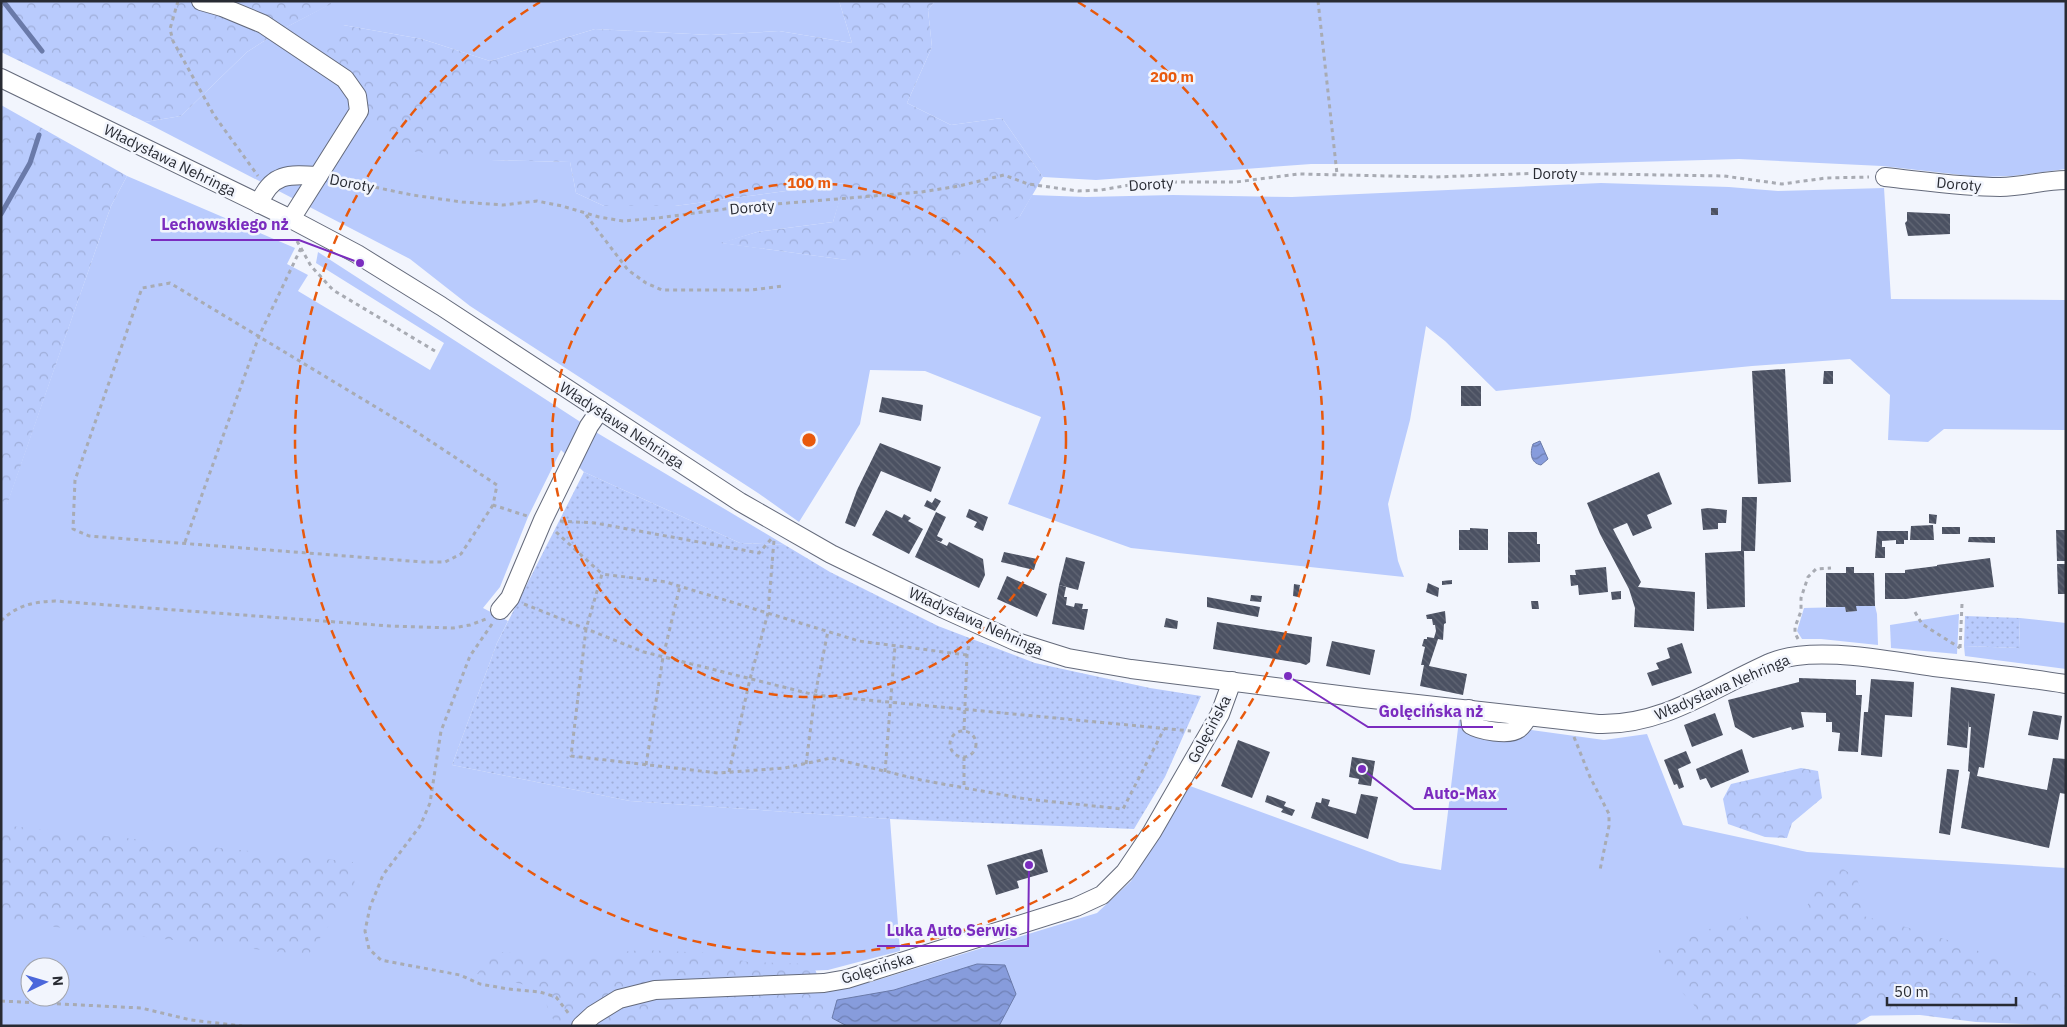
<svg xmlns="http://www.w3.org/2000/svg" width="2067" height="1027" font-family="'IBM Plex Sans',sans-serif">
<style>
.green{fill:#b9cbfd;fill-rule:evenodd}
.forest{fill:url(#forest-crowns)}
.park{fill:url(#park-dots)}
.water{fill:url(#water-waves);stroke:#6a7aa9}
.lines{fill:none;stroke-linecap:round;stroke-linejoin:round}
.stream{stroke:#6a7aa9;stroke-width:5}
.building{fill:url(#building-back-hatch)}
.minor-casing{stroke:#646a7b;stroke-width:20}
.path{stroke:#a8abb3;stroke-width:3;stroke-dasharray:4 4;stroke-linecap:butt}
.minor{stroke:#fff;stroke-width:18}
.ring{fill:none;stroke:#e8590c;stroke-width:2.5;stroke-dasharray:9 6}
.labels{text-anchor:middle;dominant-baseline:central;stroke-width:5;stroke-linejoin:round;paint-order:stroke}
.street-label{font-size:15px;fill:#282b33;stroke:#f2f5fd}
.centre{fill:#e8590c;stroke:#f2f5fd;stroke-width:2.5}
.ring-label{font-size:15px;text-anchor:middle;font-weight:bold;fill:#e8590c;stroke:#f2f5fd;stroke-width:5;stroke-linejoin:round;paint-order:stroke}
.leader{fill:none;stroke:#7b2cbf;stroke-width:2}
.callout-dot{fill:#7b2cbf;stroke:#f2f5fd;stroke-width:2}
.callout-label{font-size:16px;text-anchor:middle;font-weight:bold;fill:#7b2cbf;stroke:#f2f5fd;stroke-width:5;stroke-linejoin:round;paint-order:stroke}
</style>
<defs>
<pattern id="forest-crowns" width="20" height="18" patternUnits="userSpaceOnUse" patternTransform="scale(1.25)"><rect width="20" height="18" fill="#b9cbfd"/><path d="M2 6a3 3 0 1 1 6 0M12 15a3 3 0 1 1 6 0" fill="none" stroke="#9faed9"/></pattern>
<pattern id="park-dots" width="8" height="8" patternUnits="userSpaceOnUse" patternTransform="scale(1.25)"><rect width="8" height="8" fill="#b9cbfd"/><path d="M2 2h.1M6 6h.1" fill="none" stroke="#9faed9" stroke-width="1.8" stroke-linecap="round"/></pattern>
<pattern id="water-waves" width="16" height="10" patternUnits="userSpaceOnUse" patternTransform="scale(1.25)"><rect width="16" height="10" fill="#879cdc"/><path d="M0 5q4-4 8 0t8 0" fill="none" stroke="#6e7fb3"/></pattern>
<pattern id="building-back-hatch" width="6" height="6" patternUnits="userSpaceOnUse" patternTransform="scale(1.25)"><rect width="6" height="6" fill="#4b5162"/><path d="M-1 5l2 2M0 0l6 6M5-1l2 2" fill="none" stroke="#626775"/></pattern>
</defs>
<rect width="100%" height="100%" fill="#f2f5fd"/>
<!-- green -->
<g class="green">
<path d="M331,1H839L852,43L779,31L711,35L595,29L490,61L422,39L343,25L491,160L570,162L576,193L604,206H675L845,183L833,222L757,232L722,243L847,260L1020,216L1032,195L1086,197L1173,195L1292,197L1601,183L1729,187L1778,191L1884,188L1891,299L2066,300V430L1944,429L1928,442L1888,440L1890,395L1850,359L1752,366L1496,391L1445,341L1426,326L1410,420L1388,504L1398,561L1404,577L1131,548L1008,504L1041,417L925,371L870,370L860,424L799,522L758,493L470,306L410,259L145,122L181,116L247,52L281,30L330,4Z"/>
<path d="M935,1H2066V169L2012,176L1979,177L1882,166L1739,159L1566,164H1311L1096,180L1043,177L1002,118L951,125L907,103L932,47L928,10Z"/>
<path d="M127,176L295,248L287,264L308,275L298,291L430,370L444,343L316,263L318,252L599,434L785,545L740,543L584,472L561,450L528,517L500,587L483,608L508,621L497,643L452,765L630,801L890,819L900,951L828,970L718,974L565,1026H1V500L7,504L111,206ZM30,967H60V997H30Z"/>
<path d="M1856,606H1875L1877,614L1878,645L1821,639H1802L1797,631L1804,608L1845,607L1846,612L1856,611Z"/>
<path d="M1959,614L1957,654L1891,648L1890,625Z"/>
<path d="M2020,618L2066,623V669L1965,656L1964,646L2019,648Z"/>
<path d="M1459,720L1604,740L1647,734L1683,825L1807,852L2066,868V1013L1842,1016V1026H594L871,982L1097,913L1131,881L1190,786L1400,863L1441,870Z"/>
</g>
<!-- forest -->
<g class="forest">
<path d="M1,1H331V4L281,30L247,52L181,116L145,122L1,52Z"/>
<path d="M839,1H935L928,10L932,47L907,103L951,125L1002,118L1043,177L1020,216L956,257L847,260L720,243L757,232L833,222L844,183L675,206H604L576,193L570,162L491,160L408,151L376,132L351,82L323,46L343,25L422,39L490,61L595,29L711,35L779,31L852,43Z"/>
<path d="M1,105L127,176L111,206L7,505L1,500Z"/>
<path d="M1801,768L1818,771L1822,798L1792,823L1787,838L1765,837L1728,824L1723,799L1731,784Z"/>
<path d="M1,825L353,862L355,888L308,955L1,921Z"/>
<path d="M1835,864L1856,877L1864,897L1863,916C1933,932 2000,958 2066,986V1026L1976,1022L1880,1010L1853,1026H1700L1694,1005L1659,968L1652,954L1683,938L1748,916L1768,922H1804L1812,886Z"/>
<path d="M642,950L710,953L748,962L813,964L828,1003L817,1020V1026H556L539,988L477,974L494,952L581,956Z"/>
</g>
<!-- park -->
<g class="park">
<path d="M584,472L740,543L785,545L830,572L938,626L1035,663L1150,688L1201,696L1165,777L1134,829L890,819L630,801L452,765L497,643Z"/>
<path d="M1965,616L2020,618L2019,648L1964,646Z"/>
</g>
<!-- water -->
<g class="water">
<path d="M1540,441L1548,459L1541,465C1530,463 1530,452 1533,444Z"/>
<path d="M977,964L1005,965L1016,994L999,1026H847L832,1018L837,1000L894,990Z"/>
</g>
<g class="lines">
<!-- stream -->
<g class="stream">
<path d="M3,1L42,51"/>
<path d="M1,214L30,163L39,135"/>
</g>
</g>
<!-- building -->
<g class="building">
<rect x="1711" y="208" width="7" height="7"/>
<path d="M1907,212L1950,214V234L1908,236L1905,223L1907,221Z"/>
<path d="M1785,369L1791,482L1758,484L1752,371Z"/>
<path d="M1824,371H1833V384H1823Z"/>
<rect x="1461" y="386" width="20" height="20"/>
<path d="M882,397L923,405L921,421L879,412Z"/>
<path d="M880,443L941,467L931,492L881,471L855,527L845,523L857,490Z"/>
<path d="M1659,472L1672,504L1647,515L1652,528L1633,536L1627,523L1613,529L1641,582L1638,587L1695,592L1694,631L1634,627L1635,608L1629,589L1600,534L1587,503Z"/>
<path d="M1742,497H1757L1755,551H1744L1745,607L1707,609L1705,553L1741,551Z"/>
<path d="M935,498L941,501L935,511L924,506L927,500L932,503Z"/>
<path d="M1708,508L1727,510L1726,523H1718V529L1703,530L1701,509Z"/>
<path d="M969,509L988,517L983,531L974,527L977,522L966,517Z"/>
<path d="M886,510L902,518L904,514L911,518L908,521L923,529L909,554L872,535Z"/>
<path d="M936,512L946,517L937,536L943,539L941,542L935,540L947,546L949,542L983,559L985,575L979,588L915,557Z"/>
<path d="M1929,514L1937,515L1936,524L1929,523Z"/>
<path d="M1933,525L1934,540H1910L1911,526Z"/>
<rect x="1942" y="527" width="18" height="7"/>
<path d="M1470,528L1488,529V550H1459V530H1470Z"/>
<path d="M2056,530H2066V561H2057Z"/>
<path d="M1877,531H1908V540H1904V544H1896V540L1882,541V547H1885V558H1875Z"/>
<path d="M1508,532H1537V544H1540V562L1508,563Z"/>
<path d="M1969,537H1995V543L1968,542Z"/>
<path d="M1004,552L1037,559L1034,570L1001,562Z"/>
<path d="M1066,557L1085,562L1078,590L1059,585Z"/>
<path d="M1990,558L1994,587L1906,599H1885V573H1905V570L1937,566V565Z"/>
<path d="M2057,564H2066V594H2058Z"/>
<path d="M1606,567L1608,592L1579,595L1578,585L1571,586L1570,575H1576L1575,570Z"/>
<path d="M1846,567H1854V573H1874L1875,606H1856L1857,611L1846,612L1845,607H1826V573H1846Z"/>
<path d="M1007,576L1047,594L1037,617L997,599Z"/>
<path d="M1452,580V584L1442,585V581Z"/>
<path d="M1428,583L1439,588L1438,597L1426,592Z"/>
<path d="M1294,584L1300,585L1298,597L1293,596Z"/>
<path d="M1059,585L1066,587L1064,597H1067L1066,605L1074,607L1075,603L1083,604L1082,609H1088L1084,630L1052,624Z"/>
<path d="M1621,591V599L1612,600L1611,592Z"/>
<path d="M1251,595L1262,596L1261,602L1250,601Z"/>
<path d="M1207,597L1260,607L1258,617L1207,607Z"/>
<path d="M1531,601H1538L1539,609H1532Z"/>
<path d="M1445,611L1446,623L1444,624L1443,640L1438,639L1429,666L1467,674L1463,695L1420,686L1424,665H1421L1425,647L1422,646L1424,639H1427V637L1434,638L1436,631L1435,625H1433L1432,619H1427L1426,615Z"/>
<path d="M1166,618L1178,621L1177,629L1164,627Z"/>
<path d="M1217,622L1312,637L1310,662L1306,665L1300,663L1213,649Z"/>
<path d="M1332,641L1375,650L1370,675L1326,666Z"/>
<path d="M1682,643L1692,673L1652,686L1647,673L1659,669L1656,663L1670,658L1667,648Z"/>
<path d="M1799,678L1856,680V695H1862L1858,752L1838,751L1840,733L1832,732V722H1826V713L1801,712L1804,727L1792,730L1791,727L1753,738L1735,727L1728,700L1799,682Z"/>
<path d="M1871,679L1914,682L1912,717L1885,715L1882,757L1861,755L1864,712H1868Z"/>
<path d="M1951,687L1995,694L1984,768L1979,767L1977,776L2047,790L2053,758L2066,759V794L2060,793L2049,848L1961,828L1970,772L1968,771L1971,727H1969V720L1967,748L1947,745Z"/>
<path d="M2033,711L2062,716L2058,740L2028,735Z"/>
<path d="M1715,713L1723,735L1692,747L1684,725Z"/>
<path d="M1238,740L1270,752L1252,798L1221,786Z"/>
<path d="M1742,749L1749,772L1711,788L1706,778L1700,780L1696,769Z"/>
<path d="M1686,751L1691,763L1678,769L1684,787L1679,789L1677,784L1674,785L1664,760Z"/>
<path d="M1352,757L1375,761L1371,786L1358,784L1359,779L1349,777Z"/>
<path d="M1947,769L1959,770L1950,835L1939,833Z"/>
<path d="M1361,794L1378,797L1368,839L1311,818L1316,802L1321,803L1322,798L1330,800L1328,806L1356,814Z"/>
<path d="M1267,795L1286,802L1284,806L1295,810L1292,816L1281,812L1283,809L1265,802Z"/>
<path d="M1042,849L1048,872L1017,881L1019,888L996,895L987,865Z"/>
</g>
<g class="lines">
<defs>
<g id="minor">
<path d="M201,1L222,7L263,24L345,79L357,96L359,111L291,219"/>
<path d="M1,78L291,219L357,254L441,306L740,502L831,554L944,609L1017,642L1068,658L1131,669L1363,698L1598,724C1664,726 1714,687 1772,662C1814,645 1889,661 1934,667C1978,672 2022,677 2066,684"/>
<path d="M1885,177C1923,181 1962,187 2000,187C2023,187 2044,180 2066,180"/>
<path d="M259,204C271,173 289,174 318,176"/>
<path d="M500,610L510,598L543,520L589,426L600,410"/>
<path d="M1469,709L1471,725C1479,730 1509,736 1518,729C1522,727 1525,721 1528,717"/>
<path d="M581,1026L593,1015L619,999L655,990L824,983L847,979L1076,907L1102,895L1125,872L1152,832L1220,714L1232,681"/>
</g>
</defs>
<!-- minor casing -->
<use href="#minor" class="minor-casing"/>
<!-- path -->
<g class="path">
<path d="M178,1L170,29L173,41L214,115L258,176"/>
<path d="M1318,1L1337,174"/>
<path d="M336,179L412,195L462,202L503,205L537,201L562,206L599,217L623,221L658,218L740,207L921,192L959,186L1004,175L1028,184L1078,191L1101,190L1147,182H1236L1299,174L1435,177L1543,173L1724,176L1782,184L1826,178L1869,177"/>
<path d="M586,215L628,270L646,283L662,290H752L783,286"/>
<path d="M297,241L311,266L333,290L435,351"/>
<path d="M493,505L461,554L445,562H423L89,536L73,529L75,480L142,288L170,283L409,427L497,485L493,505L527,516"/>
<path d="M560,521L595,523L759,553L772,538"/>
<path d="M556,532L602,574"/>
<path d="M185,542L259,336L301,248"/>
<path d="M524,604L644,652L815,695L1191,731"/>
<path d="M1915,612L1922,624L1960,648"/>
<path d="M1,621C17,605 33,602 55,601L390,626L453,628L470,625L486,619"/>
<path d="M492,624L470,656L441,731L430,803L420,826L383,875L370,907L365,931L369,949L381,960L460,975L480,984L508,989L540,992L556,997L569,1014"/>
<path d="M1798,639L1795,633V627L1801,611V598L1808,577L1816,569L1831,568"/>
<path d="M1960,648L1962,604"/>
<path d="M967,655L859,641L666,582L602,574L586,629L571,756L718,773L785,768L831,758L921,780L1026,799L1123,809L1164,729"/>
<path d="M964,730L967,655L970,639"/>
<circle cx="963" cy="744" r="13"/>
<path d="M1574,737L1590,777L1609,814V826L1600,870"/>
<path d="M964,757V787"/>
<path d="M806,764L815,695L828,631"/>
<path d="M646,765L663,657L680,586"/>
<path d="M729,772L750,679L768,613L774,540"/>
<path d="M885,772L895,646"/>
<path d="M1,1001L141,1008L191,1020L242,1026"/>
</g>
<!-- minor -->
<use href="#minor" class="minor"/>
</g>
<!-- distance rings -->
<g class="ring">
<circle cx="809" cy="440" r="257"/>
<path d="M1078 2A514 514 0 1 1 540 2"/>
</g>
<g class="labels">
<!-- street labels -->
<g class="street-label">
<text transform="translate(170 160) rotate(26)">Władysława Nehringa</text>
<text x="1555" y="173">Doroty</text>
<text transform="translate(352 183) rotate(11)">Doroty</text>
<text transform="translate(1151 184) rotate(-4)">Doroty</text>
<text transform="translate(1959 184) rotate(5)">Doroty</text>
<text transform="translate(752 207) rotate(-5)">Doroty</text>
<text transform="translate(622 425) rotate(33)">Władysława Nehringa</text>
<text transform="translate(976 621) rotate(24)">Władysława Nehringa</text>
<text transform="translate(1722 687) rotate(-23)">Władysława Nehringa</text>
<text transform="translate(1209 729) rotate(-62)">Golęcińska</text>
<text transform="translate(877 968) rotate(-17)">Golęcińska</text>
</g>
</g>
<circle cx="809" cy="440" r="8" class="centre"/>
<g class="ring-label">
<text x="1172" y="82">200 m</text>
<text x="809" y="188">100 m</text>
</g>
<!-- callouts -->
<path class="leader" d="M360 263L299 240H151M1288 676L1368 727H1493M1362 769L1414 809H1507M1029 865L1028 946H877"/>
<g class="callout-dot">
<circle cx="360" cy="263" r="5"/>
<circle cx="1288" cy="676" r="5"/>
<circle cx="1362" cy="769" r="5"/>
<circle cx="1029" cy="865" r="5"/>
</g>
<g class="callout-label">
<text x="225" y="230">Lechowskiego nż</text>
<text x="1431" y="717">Golęcińska nż</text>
<text x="1460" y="799">Auto-Max</text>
<text x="952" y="936">Luka Auto Serwis</text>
</g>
<!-- border -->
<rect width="2067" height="1027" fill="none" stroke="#282b33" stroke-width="5"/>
<!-- north arrow -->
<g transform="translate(45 982) rotate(85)"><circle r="24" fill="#f2f5fd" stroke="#a1a4ac"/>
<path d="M0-4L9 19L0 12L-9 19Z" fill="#4b67db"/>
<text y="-8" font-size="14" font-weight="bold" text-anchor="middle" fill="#282b33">N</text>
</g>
<!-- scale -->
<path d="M1887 997v8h129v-8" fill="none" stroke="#282b33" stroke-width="2.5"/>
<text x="1894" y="997" font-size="15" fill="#282b33" stroke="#f2f5fd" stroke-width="4" paint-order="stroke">50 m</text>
</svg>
